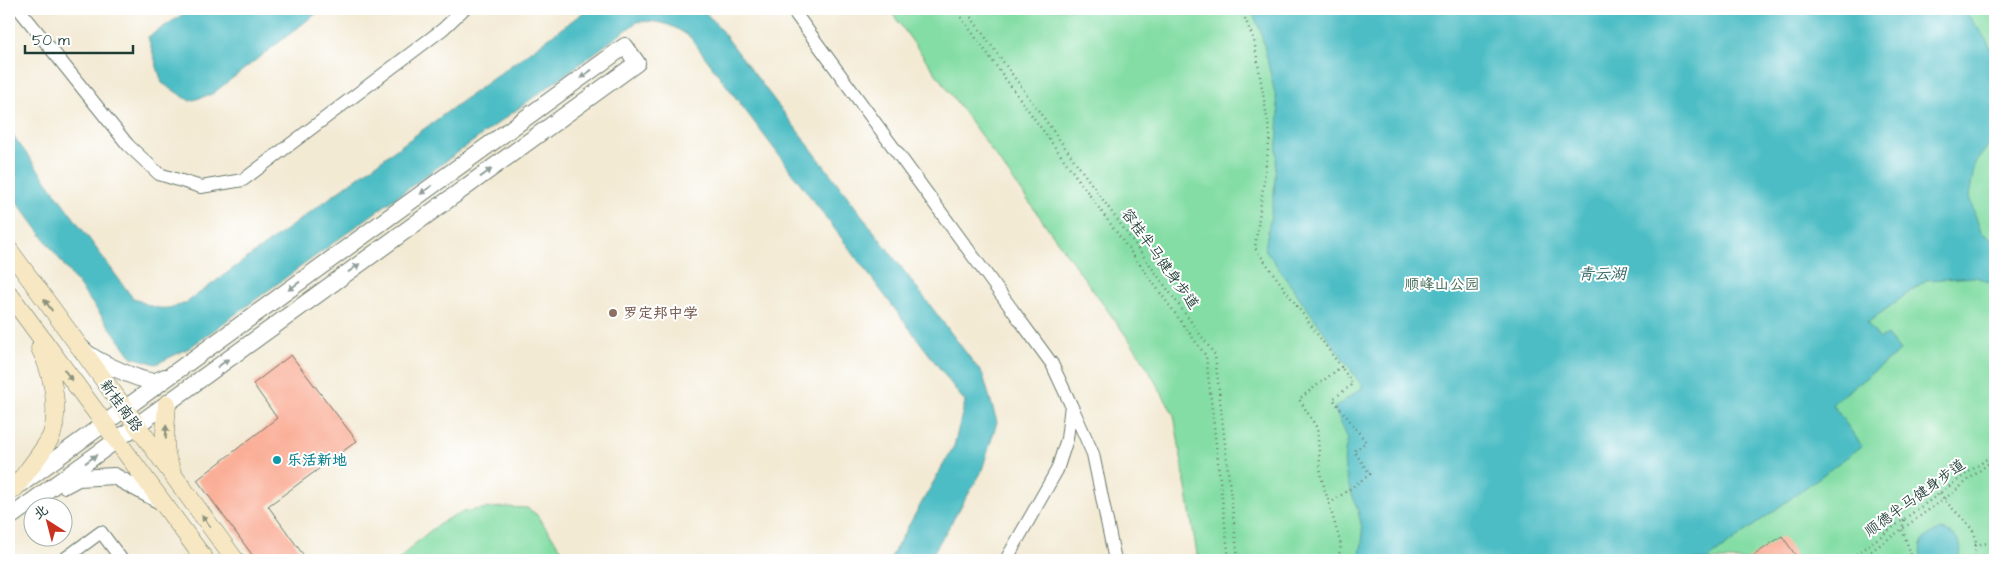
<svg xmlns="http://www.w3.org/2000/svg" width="2004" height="569" font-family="'Architects Daughter','LXGW WenKai TC',sans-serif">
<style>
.green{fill:#83dda4;stroke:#518d6c}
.water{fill:#4ebdc5;stroke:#367d7c}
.building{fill:#faae97}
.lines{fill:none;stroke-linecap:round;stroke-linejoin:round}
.minor-casing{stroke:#697a6c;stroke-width:14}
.tertiary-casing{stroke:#697a6c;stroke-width:18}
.secondary-casing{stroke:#697a6c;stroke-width:19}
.path{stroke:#697a6c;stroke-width:2.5;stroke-dasharray:1 4;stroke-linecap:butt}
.minor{stroke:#fff;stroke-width:12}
.tertiary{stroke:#fff;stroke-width:16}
.secondary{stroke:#f7e8c3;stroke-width:18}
.oneway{fill:#8f9e9a}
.oneway2{fill:#8b927c}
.education-dot{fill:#8d6e63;stroke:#fff;stroke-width:2}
.culture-dot{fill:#0f9aa8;stroke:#fff;stroke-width:2}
.labels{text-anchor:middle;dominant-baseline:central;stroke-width:4;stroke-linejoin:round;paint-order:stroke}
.street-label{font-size:15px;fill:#1f3d34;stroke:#fff}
.park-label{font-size:15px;fill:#386550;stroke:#fff}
.education-label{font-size:15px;font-weight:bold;fill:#785e54;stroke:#fff;text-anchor:start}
.culture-label{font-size:15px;font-weight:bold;fill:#0d838f;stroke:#fff;text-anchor:start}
.water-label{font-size:16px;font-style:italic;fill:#2d6360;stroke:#fff}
</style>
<rect width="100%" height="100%" fill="#fff"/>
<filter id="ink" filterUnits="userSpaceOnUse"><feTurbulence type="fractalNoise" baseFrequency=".02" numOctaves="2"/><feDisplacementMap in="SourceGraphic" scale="10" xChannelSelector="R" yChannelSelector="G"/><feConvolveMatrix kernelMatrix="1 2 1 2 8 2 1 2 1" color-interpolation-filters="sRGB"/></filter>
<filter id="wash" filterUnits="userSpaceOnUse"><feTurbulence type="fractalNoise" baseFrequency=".0096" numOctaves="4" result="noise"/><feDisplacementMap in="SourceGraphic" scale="20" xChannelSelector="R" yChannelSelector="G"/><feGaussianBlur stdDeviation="1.12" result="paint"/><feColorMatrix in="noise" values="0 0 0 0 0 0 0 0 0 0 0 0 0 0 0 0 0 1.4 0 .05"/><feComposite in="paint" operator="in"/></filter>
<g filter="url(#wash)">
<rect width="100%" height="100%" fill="#f3ead4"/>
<!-- green -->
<g class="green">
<path d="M889,9H1995V560H1198L1174,415L1140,355Z"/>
<path d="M502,507L527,508L536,514L569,560H399C412,545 436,524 455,515C469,509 486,509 502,507Z"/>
</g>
<!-- water -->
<g class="water">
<path d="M191,9H322L212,94L190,101L162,83L148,37Z"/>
<path d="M588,9H702L718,26L983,375L997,422L981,473L929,560H889L954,446L965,402L690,37C671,24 660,20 637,22L189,348L156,364L132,357L9,191V130L132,297C154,309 162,312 186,303Z"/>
<path d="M1251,9H1964L1987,41L1995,58V137L1975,163L1969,197L1981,232L1995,242V285L1976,277L1926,280L1867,323L1880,339L1887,335L1900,351L1832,404L1862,446L1707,560H1359C1360,551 1364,539 1362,529C1357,495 1336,476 1348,439L1334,408L1363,387L1265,249L1274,195L1279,112L1261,32Z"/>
<path d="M1942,530C1958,534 1964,545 1959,560H1922C1916,544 1926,532 1942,530Z"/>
</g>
<g id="blocks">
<!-- building -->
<g class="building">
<path d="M291,355L357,441L268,506L307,560H256L197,480L277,418L253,384Z"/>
<path d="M1782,536L1799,560H1747Z"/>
</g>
</g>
</g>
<g filter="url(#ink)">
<use href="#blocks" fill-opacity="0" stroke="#697a6c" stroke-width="1"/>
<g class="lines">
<defs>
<g id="minor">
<path d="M19,9L128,145L159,174L201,187L243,180L443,29L464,9"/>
<path d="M792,9L1052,364L1071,405L1067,439L1057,470L1006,560"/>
<path d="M1072,407L1093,454L1115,560"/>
<path d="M63,560L101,532L122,560"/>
</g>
<g id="tertiary">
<path d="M83,349C91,359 141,382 154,381C157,381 161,379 165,377"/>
<path d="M65,485L78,478L114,476L162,502"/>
<path d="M9,518L637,63L625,46L21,484"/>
</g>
<g id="secondary">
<path d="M9,250L235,560"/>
<path d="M9,294L205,560"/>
<path d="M167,404C166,424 161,450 171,468"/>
<path d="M15,488C23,476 48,446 52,434C60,408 52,371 40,348"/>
</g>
</defs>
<!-- minor casing -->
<use href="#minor" class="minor-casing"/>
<!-- tertiary casing -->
<use href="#tertiary" class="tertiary-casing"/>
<!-- secondary casing -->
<use href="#secondary" class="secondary-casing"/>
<!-- path -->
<g class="path">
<path d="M955,9L1206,356L1229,560"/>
<path d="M965,9L1215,355L1238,560"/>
<path d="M1241,9L1254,40L1270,135L1255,248L1341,367L1299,399L1317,428L1321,476L1341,545L1338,560"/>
<path d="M1940,493C1947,507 1971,522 1975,536C1977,543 1975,553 1975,560"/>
<path d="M1329,504L1370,474L1354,451L1366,442L1333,399L1353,384L1341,367"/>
<path d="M1904,520L1902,529L1913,560"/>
<path d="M1975,545L1995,542"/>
<path d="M1848,560L1995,453"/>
<path d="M1859,560L1955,491L1995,458"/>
</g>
<!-- minor -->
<use href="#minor" class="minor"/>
<!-- tertiary -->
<use href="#tertiary" class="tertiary"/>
<!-- secondary -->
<use href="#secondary" class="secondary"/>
</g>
<!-- one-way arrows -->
<defs><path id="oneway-solid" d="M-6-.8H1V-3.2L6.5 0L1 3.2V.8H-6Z" transform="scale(1.25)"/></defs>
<g class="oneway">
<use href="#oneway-solid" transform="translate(586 74) rotate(144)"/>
<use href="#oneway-solid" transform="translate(486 173) rotate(-36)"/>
<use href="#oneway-solid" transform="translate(426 190) rotate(144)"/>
<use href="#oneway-solid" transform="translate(354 268) rotate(-36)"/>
<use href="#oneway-solid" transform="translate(294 286) rotate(144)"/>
<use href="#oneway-solid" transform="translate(223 363) rotate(-36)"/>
<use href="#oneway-solid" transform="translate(91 459) rotate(-36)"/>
</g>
<g class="oneway2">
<use href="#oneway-solid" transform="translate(48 305) rotate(-126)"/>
<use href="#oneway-solid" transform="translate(68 375) rotate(54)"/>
<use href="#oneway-solid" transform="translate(166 432) rotate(-88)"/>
<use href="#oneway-solid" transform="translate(206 521) rotate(-126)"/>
</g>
</g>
<!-- markers -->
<circle class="education-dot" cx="613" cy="313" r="5"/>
<circle class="culture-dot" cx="277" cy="460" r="5"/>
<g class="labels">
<!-- street labels -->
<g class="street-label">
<text transform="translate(1160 259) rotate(54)">容桂半马健身步道</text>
<text transform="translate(121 406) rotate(54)">新桂南路</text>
<text transform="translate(1915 498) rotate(-36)">顺德半马健身步道</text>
</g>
<!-- park labels -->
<g class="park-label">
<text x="1442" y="284">顺峰山公园</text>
</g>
<!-- education labels -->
<g class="education-label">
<text x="623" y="313">罗定邦中学</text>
</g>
<!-- culture labels -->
<g class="culture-label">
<text x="287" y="460">乐活新地</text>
</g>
<!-- water labels -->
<g class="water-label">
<text x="1602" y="274">青云湖</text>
</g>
</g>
<!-- margin -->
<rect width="2004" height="569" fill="none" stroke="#fff" stroke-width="30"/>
<!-- north arrow -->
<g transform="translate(48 522) rotate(324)"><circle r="24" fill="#ffffff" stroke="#a5b1ae"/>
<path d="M0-4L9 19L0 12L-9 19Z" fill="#c8321e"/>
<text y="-8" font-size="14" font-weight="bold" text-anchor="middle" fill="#1f3d34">北</text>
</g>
<!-- scale -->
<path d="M25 45v8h108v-8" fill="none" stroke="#1f3d34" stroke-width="2.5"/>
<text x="32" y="45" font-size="15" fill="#1f3d34" stroke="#ffffff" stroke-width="4" paint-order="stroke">50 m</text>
</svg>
